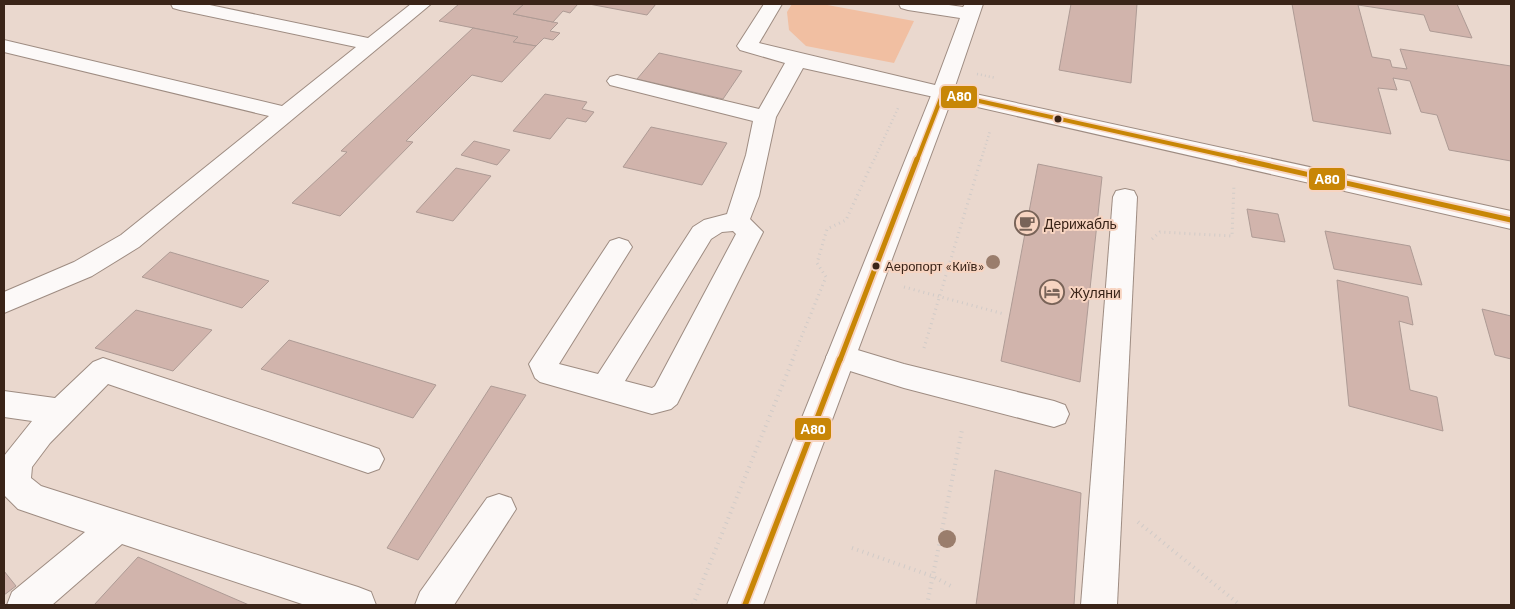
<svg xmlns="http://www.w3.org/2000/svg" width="1515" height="609" font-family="Barlow,sans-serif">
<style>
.green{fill:#f1bfa2}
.building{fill:#d1b4ac;stroke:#ae9b95}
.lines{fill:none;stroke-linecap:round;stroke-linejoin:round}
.minor-casing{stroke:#9e8c82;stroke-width:2}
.major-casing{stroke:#9e8c82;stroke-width:2}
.path-far2{stroke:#d1cbc8;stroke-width:2.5;stroke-dasharray:1 3;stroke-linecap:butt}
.path-far1{stroke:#d1cbc8;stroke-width:3;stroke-dasharray:1 4;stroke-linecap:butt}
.path{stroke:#d1cbc8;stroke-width:4;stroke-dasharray:1 4.5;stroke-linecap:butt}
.minor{fill:#fcf9f8;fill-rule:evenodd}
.major{fill:#fcf9f8;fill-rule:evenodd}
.bus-1-far2-casing{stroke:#f7d4c1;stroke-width:7}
.bus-1-far1-casing{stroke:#f7d4c1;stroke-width:9}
.bus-1-casing{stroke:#f7d4c1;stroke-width:9}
.bus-1-far2{stroke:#c88606;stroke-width:4}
.bus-1-far1{stroke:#c88606;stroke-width:5}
.bus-1{stroke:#c88606;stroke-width:5.5}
.tree{fill:#9a7d6c}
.bus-dot{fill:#3a2418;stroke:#f7d4c1;stroke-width:2}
.labels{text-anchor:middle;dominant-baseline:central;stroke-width:4;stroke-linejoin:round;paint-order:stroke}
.bus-label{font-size:13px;fill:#3a2418;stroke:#f7d4c1;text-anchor:start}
.poi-label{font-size:14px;fill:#3a2418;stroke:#f7d4c1;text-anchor:start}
.line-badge{stroke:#f7d4c1;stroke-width:2}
.badge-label{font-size:14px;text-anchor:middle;font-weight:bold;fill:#fff}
</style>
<rect width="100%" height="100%" fill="#ead8ce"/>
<!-- green -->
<path class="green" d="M792,4H822L914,21L894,63L806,46L789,30L787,12Z"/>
<!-- building -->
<g class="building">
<path d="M459,4H524L513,14L558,23L550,31L560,33L553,40L544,38L536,46L513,42L518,37L439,21Z"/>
<path d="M524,4H578L570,13L563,11L553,22L513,14Z"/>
<path d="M589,4H656L647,15Z"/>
<path d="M1071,4H1137L1131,83L1059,70Z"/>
<path d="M1292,4H1457L1472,38L1430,31L1424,15L1358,5L1372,57L1390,60L1392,67L1407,69L1400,49L1511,66V161L1449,150L1437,115L1421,112L1410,81L1393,78L1397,90L1378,88L1391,134L1313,121Z"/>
<path d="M473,28L518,37L513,42L536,46L502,82L472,75L406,141L413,142L340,216L292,203L347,152L341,151Z"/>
<path d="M659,53L742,71L723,99L637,79Z"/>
<path d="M545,94L587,102L582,109L594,112L586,122L567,118L550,139L513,131Z"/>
<path d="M651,127L727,143L702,185L623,167Z"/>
<path d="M474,141L510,150L497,165L461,155Z"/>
<path d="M1038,164L1102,177L1080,382L1001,361Z"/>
<path d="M456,168L491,176L453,221L416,212Z"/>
<path d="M1247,209L1278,214L1285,242L1252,237Z"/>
<path d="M1325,231L1410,246L1422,285L1334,269Z"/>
<path d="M170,252L269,281L242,308L142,277Z"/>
<path d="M1337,280L1408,297L1413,325L1399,321L1410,390L1437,397L1443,431L1349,406Z"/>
<path d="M1482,309L1511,316V359L1495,355Z"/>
<path d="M136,310L212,330L173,371L95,348Z"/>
<path d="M289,340L436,385L413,418L261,369Z"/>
<path d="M491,386L526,395L418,560L387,548Z"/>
<path d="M995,470L1081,493L1074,605H976Z"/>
<path d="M138,557L249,605H94Z"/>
<path d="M4,571L16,586L4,595Z"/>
</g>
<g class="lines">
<defs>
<g id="minor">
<path d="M171,4H205L368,38L411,4H431L139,247L92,276L4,313V292L74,262L121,235L269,116L4,52V40L282,106L356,47L180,10L173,8Z"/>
<path d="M764,4H782L759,43L935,85L960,18L908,10L901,8L899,4H942L963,7L965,4H983L951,98L943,99L803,68L776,117L759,196L750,219L763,232L677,404L671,409L652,414L540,382L535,378L529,364L610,241L619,238L628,241L632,247L559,364L598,374L693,227L704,220L727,214L746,155L753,121L610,85L607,81L610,77L617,75L759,109L785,63L740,50L737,46ZM733,231L736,234L655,386L652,388L625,381L711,239L722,232Z"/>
<path d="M1125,189L1134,191L1137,197L1117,605H1081L1113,197L1116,191Z"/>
<path d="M841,345L904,364L1054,401L1065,405L1069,414L1065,423L1054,427L904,388L831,365L826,357L831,349Z"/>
<path d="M103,358L368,445L379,449L384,459L379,469L368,473L108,384L50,443L32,467L31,478L41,486L358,587L371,592L376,605H305L122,544L52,605H7L12,592L85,532L18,509L4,495V456L32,421L4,417V391L55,398L93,362Z"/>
<path d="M499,494L511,498L516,509L454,605H415L420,592L487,498Z"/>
</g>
<path id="major" d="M943,87L1511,211V229L951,101L763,605H727L932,93L935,88Z"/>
</defs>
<!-- minor casing -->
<use href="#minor" class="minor-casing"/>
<!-- major casing -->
<use href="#major" class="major-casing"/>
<!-- path-far2 -->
<g class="path-far2">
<path d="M977,74L996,78"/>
<path d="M874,160L899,106"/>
<path d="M981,160L990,131"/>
</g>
<!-- path-far1 -->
<g class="path-far1">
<path d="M1152,239L1160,232L1232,236L1234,184"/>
<path d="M904,287L1004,314"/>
<path d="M924,348L981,159"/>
<path d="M792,360L826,277L817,263L827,229L846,220L874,159"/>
</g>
<!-- path -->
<g class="path">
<path d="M1138,522L1240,605"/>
<path d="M852,548L932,576L951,586"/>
<path d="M693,605L793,359"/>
<path d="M927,605L962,430"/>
</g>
<!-- minor -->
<use href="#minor" class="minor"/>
<!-- major -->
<use href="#major" class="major"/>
<defs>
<path id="bus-1-far2" d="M917,160L943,93L1245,160"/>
<g id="bus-1-far1">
<path d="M1239,159L1511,220"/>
<path d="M840,360L917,159"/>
</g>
<path id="bus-1" d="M745,605L840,359"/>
</defs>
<!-- bus-1-far2 casing -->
<use href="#bus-1-far2" class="bus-1-far2-casing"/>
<!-- bus-1-far1 casing -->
<use href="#bus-1-far1" class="bus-1-far1-casing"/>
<!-- bus-1 casing -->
<use href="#bus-1" class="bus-1-casing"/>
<!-- bus-1-far2 -->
<use href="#bus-1-far2" class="bus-1-far2"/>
<!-- bus-1-far1 -->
<use href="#bus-1-far1" class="bus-1-far1"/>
<!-- bus-1 -->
<use href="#bus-1" class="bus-1"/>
</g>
<!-- trees -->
<g class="tree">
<circle cx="993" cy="262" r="7"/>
<circle cx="947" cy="539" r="9"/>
</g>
<!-- icons -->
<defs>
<symbol id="cafe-ring" viewBox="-11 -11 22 22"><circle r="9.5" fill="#f7d4c1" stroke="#786358" stroke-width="1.5"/><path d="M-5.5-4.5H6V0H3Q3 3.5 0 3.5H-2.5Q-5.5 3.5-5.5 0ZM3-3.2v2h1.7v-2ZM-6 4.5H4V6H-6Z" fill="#786358"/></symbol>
<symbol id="hotel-ring" viewBox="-11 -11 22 22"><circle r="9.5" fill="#f7d4c1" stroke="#786358" stroke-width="1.5"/><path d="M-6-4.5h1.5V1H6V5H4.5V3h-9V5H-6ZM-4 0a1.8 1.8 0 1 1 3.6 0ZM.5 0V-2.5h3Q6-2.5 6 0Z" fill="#786358"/></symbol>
</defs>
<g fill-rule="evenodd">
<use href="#cafe-ring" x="1013" y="209" width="28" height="28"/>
<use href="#hotel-ring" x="1038" y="278" width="28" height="28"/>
</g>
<!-- markers -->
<g class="bus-dot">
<circle cx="1058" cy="119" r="4.5"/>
<circle cx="876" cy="266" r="4.5"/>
</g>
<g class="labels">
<!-- bus labels -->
<g class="bus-label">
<text x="885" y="266">Аеропорт «Київ»</text>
</g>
<!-- poi labels -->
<g class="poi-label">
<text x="1044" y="223">Дерижабль</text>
<text x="1070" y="292">Жуляни</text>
</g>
</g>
<g class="line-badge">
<rect x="940" y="85" width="38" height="24" rx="5" fill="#c88606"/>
<rect x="1308" y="167" width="38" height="24" rx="5" fill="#c88606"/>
<rect x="794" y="417" width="38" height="24" rx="5" fill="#c88606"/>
</g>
<g class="badge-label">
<text x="959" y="101">А80</text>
<text x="1327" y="184">А80</text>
<text x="813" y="434">А80</text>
</g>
<!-- border -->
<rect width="1515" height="609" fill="none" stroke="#3a2418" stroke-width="10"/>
</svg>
